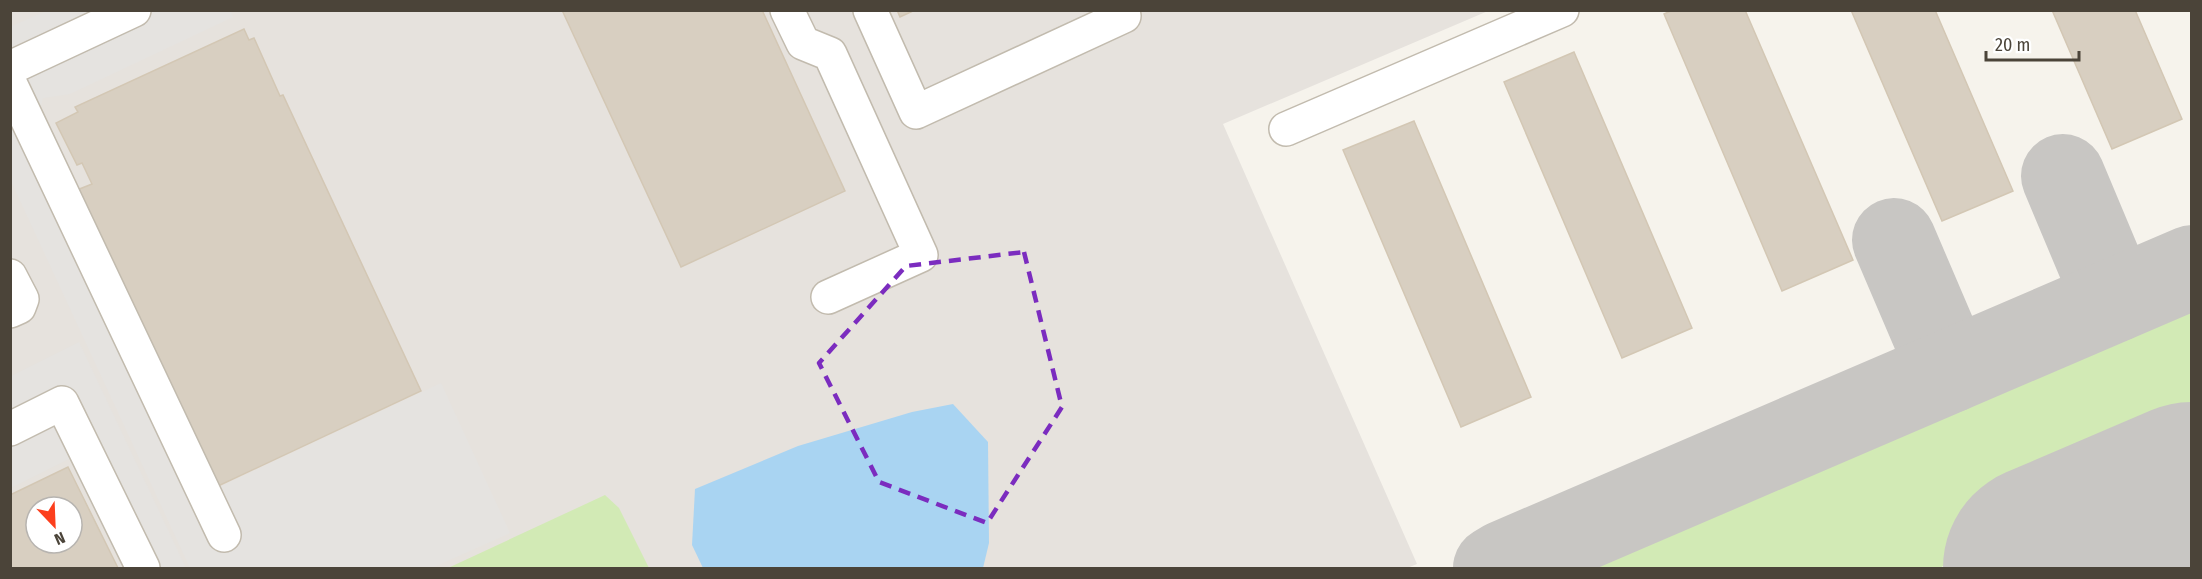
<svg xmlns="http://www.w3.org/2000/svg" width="2202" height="579" font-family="'Fira Sans Condensed',sans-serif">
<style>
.industrial{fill:#e6e2dd;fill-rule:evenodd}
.green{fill:#d2eab5}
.parking{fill:#e5e3e0}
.water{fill:#a9d4f2}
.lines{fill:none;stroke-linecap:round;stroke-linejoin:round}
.taxiway{stroke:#c8c6c3;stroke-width:84}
.runway{stroke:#c8c6c3;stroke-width:208}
.building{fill:#d8cfc1;stroke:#d3c7b4;stroke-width:1.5;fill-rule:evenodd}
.minor-casing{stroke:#c2bbae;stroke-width:36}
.minor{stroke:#fff;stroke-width:33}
.marked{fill:none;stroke:#7b2cbf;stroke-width:4.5;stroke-dasharray:12 8;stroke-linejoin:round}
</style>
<rect width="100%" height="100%" fill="#f6f3ec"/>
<!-- industrial -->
<path class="industrial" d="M10,11H1488L1223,124L1417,564L1407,568H11ZM36,507H72V543H36Z"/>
<!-- green -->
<g class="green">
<path d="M2191,287V460L1939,568H1549L1584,548Z"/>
<path d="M605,495L619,508L649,568H448Z"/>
</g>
<!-- parking -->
<g class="parking">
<path d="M230,10L233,17L70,94L43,98L40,110L215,489L441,383L510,533L432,568H190L11,181L10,27L46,11Z"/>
<path d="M79,342L186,568H126L71,458L11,488V376Z"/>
</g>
<!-- water -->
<path class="water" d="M953,404L988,442L989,543L983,568H703L692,545L695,489L798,446L912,412Z"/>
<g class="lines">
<!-- taxiway -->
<g class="taxiway">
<path d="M2063,176L2115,300"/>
<path d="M1894,240L1950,371"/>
<path d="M1495,568L1505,562L2192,267"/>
</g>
<!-- runway -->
<path class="runway" d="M2047,568L2192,506"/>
</g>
<!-- building -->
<g class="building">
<path d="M562,10H762L845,191L681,267Z"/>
<path d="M897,10H915L900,17Z"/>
<path d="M1673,10H1745L1853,260L1782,291L1664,14Z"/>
<path d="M1851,10H1935L2013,191L1942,221Z"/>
<path d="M2052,10H2135L2182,119L2112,149Z"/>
<path d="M244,29L249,40L254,38L280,96L283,95L421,391L216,487L77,190L92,184L82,163L77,165L56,123L78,112L75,107Z"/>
<path d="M1574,52L1692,328L1622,358L1504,82Z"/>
<path d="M1414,121L1531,397L1461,427L1343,150Z"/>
<path d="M68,467L118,568H10V495ZM36,507H72V543H36Z"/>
</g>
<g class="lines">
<defs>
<g id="minor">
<path d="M787,10L803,43L830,54L921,255L828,297"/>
<path d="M870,10L916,112L1124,16L1121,10"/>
<path d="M10,68L134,10"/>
<path d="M10,83L224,535"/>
<path d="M1286,129L1562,10"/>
<path d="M10,276L22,299L19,307L10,311"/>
<path d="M10,429L62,403L143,568"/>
</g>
</defs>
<!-- minor casing -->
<use href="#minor" class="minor-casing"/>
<!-- minor -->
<use href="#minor" class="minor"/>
</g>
<!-- marked area -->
<path class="marked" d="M1024,252L1062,407L987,523L879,482L819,363L906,266Z"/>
<!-- border -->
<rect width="2202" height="579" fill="none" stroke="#4b4439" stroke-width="24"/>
<!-- north arrow -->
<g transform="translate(54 525) rotate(157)"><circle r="28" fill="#ffffff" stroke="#b7b4b0" stroke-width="1.5"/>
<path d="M0-4.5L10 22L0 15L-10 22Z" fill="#fc3f1d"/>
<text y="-9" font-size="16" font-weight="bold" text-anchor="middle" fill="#4b4439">N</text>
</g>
<!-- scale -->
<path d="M1986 51v9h93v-9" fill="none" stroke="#4b4439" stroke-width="3"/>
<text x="1995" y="51" font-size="18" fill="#4b4439" stroke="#ffffff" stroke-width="4.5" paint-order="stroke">20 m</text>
</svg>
